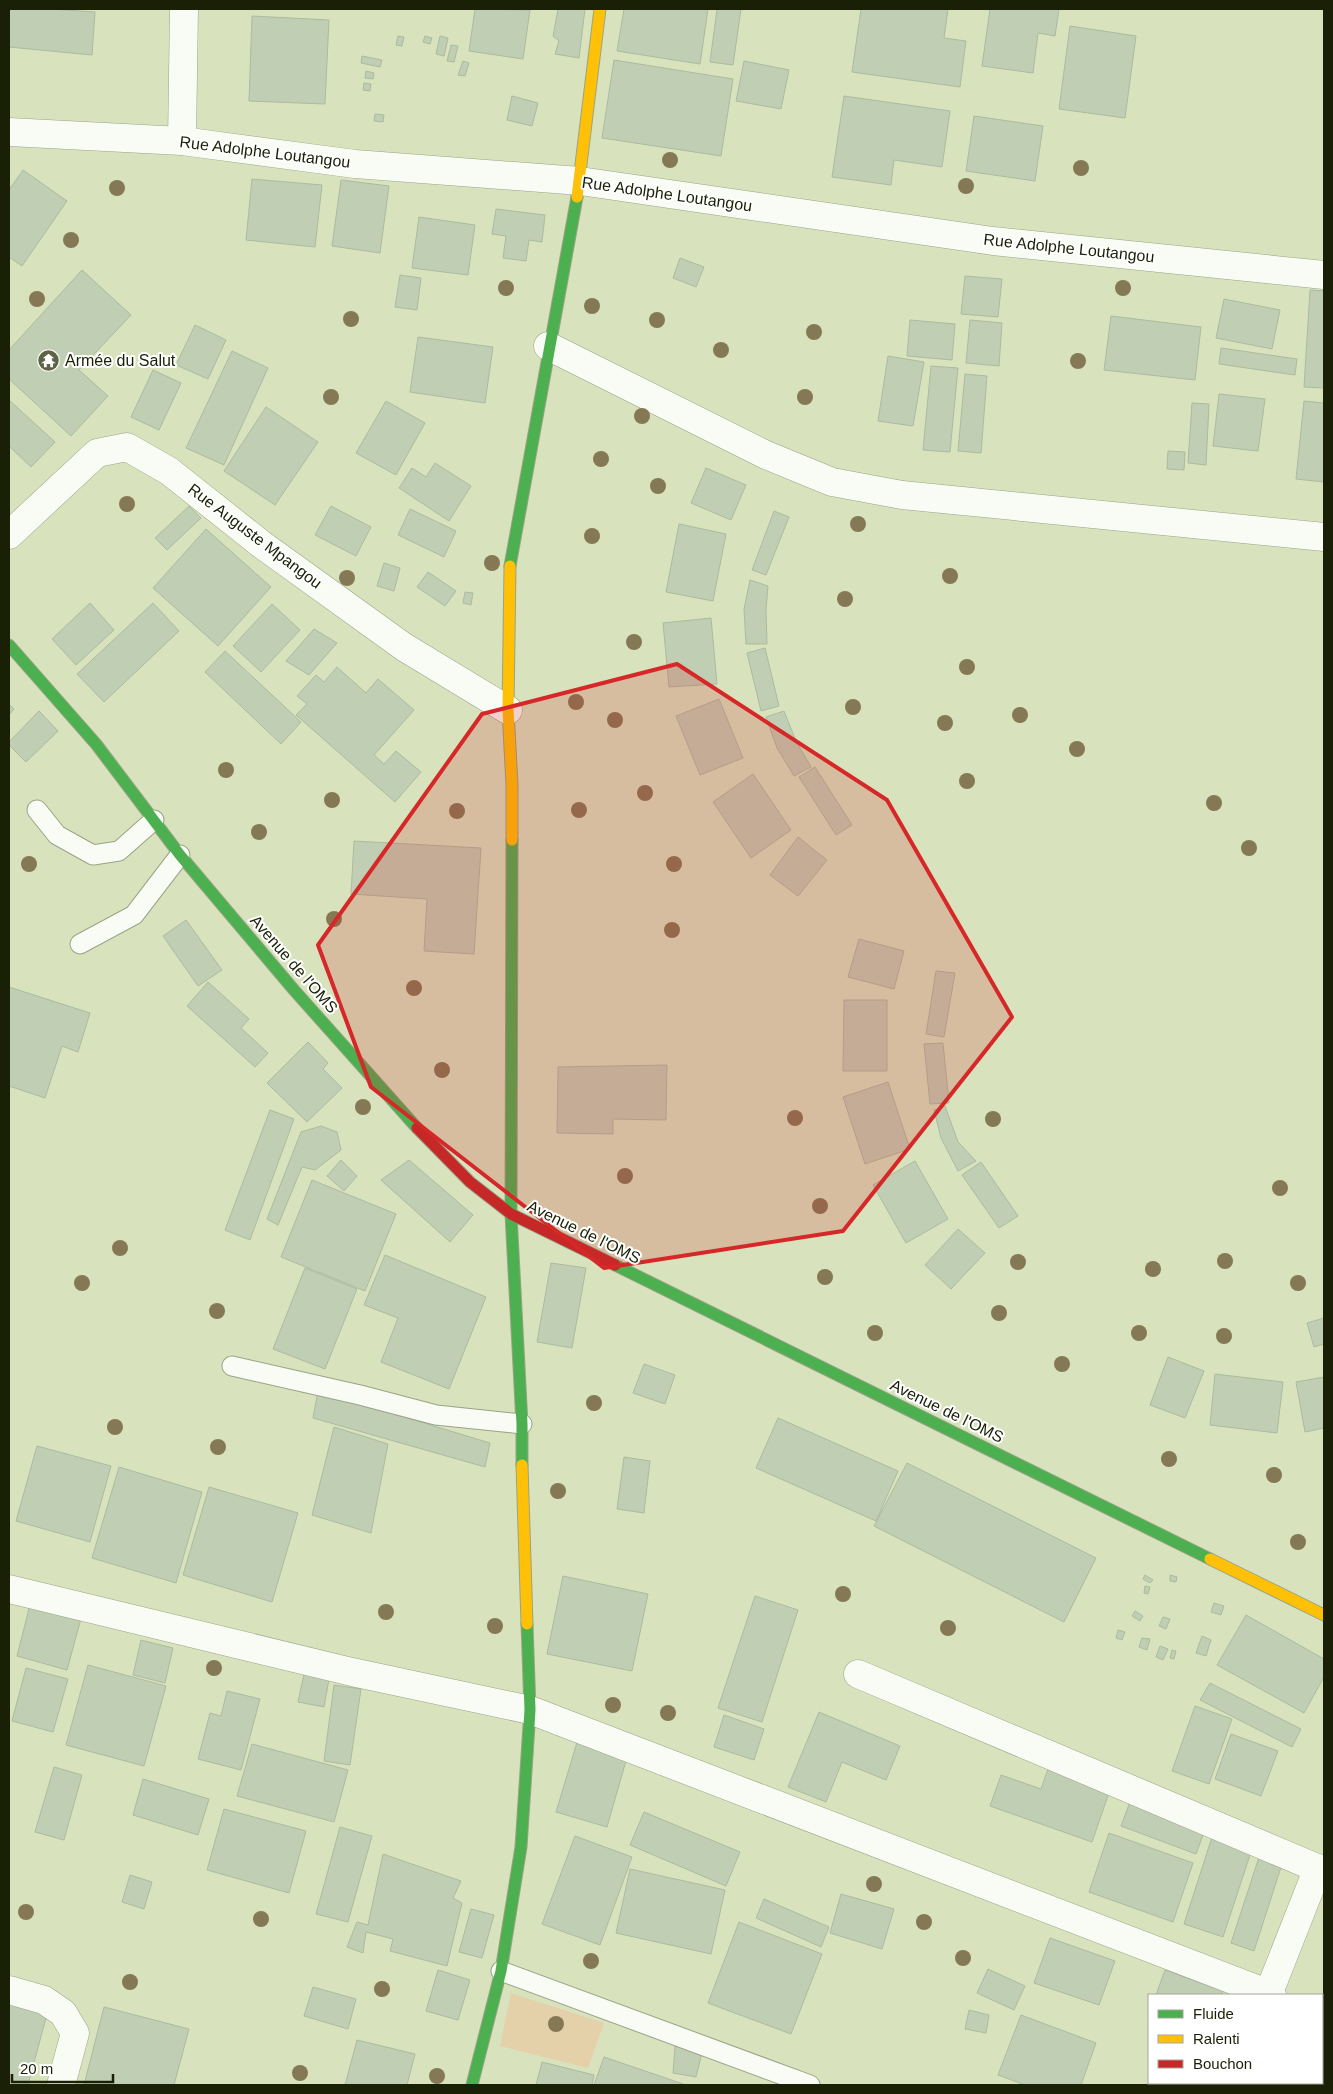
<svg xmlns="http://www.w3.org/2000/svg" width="1333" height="2094" font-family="Arial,sans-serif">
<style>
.green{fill:#e4d0a9}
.building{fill:#c0ceb3;stroke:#acba9f}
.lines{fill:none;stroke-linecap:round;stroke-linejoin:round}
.lane-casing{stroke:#9aa385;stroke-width:21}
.street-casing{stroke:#9aa385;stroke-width:29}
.fast-casing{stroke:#9aa385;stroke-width:13}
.slow-casing{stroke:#9aa385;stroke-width:13}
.jam-casing{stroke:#9aa385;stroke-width:13}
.lane{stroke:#f9fbf5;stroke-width:19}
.street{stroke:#f9fbf5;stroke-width:28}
.fast{stroke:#4caf50;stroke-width:11}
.slow{stroke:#ffc107;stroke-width:11}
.jam{stroke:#c62828;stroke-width:11}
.tree{fill:#857855}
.marked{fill:#d62828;fill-opacity:0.2;stroke:#d62828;stroke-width:4;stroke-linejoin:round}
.labels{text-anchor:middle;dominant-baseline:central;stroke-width:4;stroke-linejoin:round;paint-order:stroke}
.street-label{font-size:16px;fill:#192005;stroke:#fff}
.poi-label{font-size:16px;fill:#192005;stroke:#fff;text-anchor:start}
</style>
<rect width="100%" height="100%" fill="#d8e3bd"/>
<!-- green -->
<path class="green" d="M511,1993L604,2023L588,2068L500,2046Z"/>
<!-- building -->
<g class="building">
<path d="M9,9H50L95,12L92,55L9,47Z"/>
<path d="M475,9L530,10L523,59L469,51Z"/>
<path d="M558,9H585L579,58L555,54L559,41L553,36Z"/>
<path d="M624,9H708L700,64L617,51Z"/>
<path d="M717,9H741L733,65L710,62Z"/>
<path d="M861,9H948L944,38L966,41L960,87L852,72Z"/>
<path d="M990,9H1059L1055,36L1038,33L1033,73L982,66Z"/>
<path d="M252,16L329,20L325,104L249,101Z"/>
<path d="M1070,26L1136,36L1125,118L1059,109Z"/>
<path d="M398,36L404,37L402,46L396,45Z"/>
<path d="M425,36L432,38L430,44L423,42Z"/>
<path d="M440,36L448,38L444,56L436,54Z"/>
<path d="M451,45L458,46L454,62L447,61Z"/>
<path d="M362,56L382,60L380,67L361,63Z"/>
<path d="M614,60L733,79L721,156L602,138Z"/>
<path d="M463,61L469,63L465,76L458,75Z"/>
<path d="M744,61L789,70L781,109L736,101Z"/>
<path d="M366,71L374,73L373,79L365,78Z"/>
<path d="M364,83L371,84L370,91L363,90Z"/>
<path d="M512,96L538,103L532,126L507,120Z"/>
<path d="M844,96L950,111L942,167L894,160L891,185L832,177Z"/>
<path d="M375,114L384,115L383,122L374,121Z"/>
<path d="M974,116L1043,126L1035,181L966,171Z"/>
<path d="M23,170L67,201L22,266L9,257V190Z"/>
<path d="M252,179L322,185L315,247L246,240Z"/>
<path d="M341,180L389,186L380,253L332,246Z"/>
<path d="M496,209L545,215L542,242L529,240L526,261L503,258L506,236L492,234Z"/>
<path d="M419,217L475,225L468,275L412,268Z"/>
<path d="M680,258L704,267L696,287L673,278Z"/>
<path d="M82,270L131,315L79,370L108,396L71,436L9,379V350Z"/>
<path d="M400,275L421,278L417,310L395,307Z"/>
<path d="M965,276L1002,279L998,317L961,314Z"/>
<path d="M1310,290L1324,291V388L1304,387Z"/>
<path d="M1224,299L1280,310L1272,349L1216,338Z"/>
<path d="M1111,316L1201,327L1195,380L1104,370Z"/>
<path d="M910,320L955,324L952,360L907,356Z"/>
<path d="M970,320L1002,323L999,366L966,363Z"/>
<path d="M195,325L226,340L208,379L176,365Z"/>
<path d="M418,337L493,347L485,403L410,392Z"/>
<path d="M1221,348L1297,359L1295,375L1219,364Z"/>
<path d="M232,351L268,368L224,465L186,448Z"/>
<path d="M888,356L924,362L913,426L878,421Z"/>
<path d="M931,366L958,368L950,452L923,450Z"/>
<path d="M153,370L181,383L159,430L131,417Z"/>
<path d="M965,374L987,376L981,453L958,451Z"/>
<path d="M1219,394L1265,399L1258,451L1213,446Z"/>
<path d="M9,400L55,442L31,467L9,446Z"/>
<path d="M386,401L425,423L396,475L356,453Z"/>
<path d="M1304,401L1324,403V482L1296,479Z"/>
<path d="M1192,403L1209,404L1206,465L1188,463Z"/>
<path d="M266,407L318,442L275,505L224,471Z"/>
<path d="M1168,451L1185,452L1184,470L1167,469Z"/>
<path d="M435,463L471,486L449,521L399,488L412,468L426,477Z"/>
<path d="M706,468L746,485L731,520L691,503Z"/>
<path d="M189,506L201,518L167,550L155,538Z"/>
<path d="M331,506L371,527L356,556L315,535Z"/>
<path d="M410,509L456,531L444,557L398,535Z"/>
<path d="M774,511L789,517L766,575L752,570Z"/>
<path d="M679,524L726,534L713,601L666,592Z"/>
<path d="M206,529L271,587L218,646L153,588Z"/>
<path d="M384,563L400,568L394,591L377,586Z"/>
<path d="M428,572L456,591L445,606L417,587Z"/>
<path d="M750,580L768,586L766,609L767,644H746L744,609Z"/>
<path d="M465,592L473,593L471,605L463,603Z"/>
<path d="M90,603L114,630L76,665L52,639Z"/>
<path d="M153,603L179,631L104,702L77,674Z"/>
<path d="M272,604L300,630L261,672L233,646Z"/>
<path d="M711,618L717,684L669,687L663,623Z"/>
<path d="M314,629L337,643L309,675L286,661Z"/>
<path d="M765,648L779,706L761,711L747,653Z"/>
<path d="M225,651L301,722L281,744L205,672Z"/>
<path d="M337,667L366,693L378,679L414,710L374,755L384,764L396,751L421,772L395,802L296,715L307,704L297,696L316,675L324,682Z"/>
<path d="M719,699L743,758L700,775L676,716Z"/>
<path d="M9,704L14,709L9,715Z"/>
<path d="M39,711L58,731L26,762L9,745V742Z"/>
<path d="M784,711L796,741L811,767L794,776L777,748L766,717Z"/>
<path d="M815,767L852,825L836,835L799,777Z"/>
<path d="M753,774L791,830L751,858L713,802Z"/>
<path d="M798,837L827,860L798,896L770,875Z"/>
<path d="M354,841L481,848L474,954L424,951L427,899L351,894Z"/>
<path d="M186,920L222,970L198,986L163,936Z"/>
<path d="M859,939L904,951L894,989L848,977Z"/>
<path d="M936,971L955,973L944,1037L926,1034Z"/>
<path d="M208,982L249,1019L241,1028L268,1053L255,1067L187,1006Z"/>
<path d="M9,987L90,1013L78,1052L62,1046L45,1098L9,1086Z"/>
<path d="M844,1000H887V1071H843Z"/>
<path d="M308,1042L328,1063L323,1069L342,1088L307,1122L267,1083Z"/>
<path d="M943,1043L949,1103L930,1104L924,1044Z"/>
<path d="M667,1065L666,1120L613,1119V1134L557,1133L558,1067Z"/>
<path d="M888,1082L910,1149L865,1164L843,1097Z"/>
<path d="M945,1106L958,1142L976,1161L958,1171L941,1138L934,1110Z"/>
<path d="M270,1110L294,1119L250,1240L225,1230Z"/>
<path d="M321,1126L337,1132L341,1150L315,1170L302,1167L278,1225L267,1219L301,1132Z"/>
<path d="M341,1160L357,1176L344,1191L327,1176Z"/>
<path d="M409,1160L473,1215L450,1242L381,1180Z"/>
<path d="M915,1161L948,1219L906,1243L873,1185Z"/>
<path d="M981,1162L1018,1216L999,1228L962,1175Z"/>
<path d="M312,1180L396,1214L365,1291L281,1257Z"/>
<path d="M958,1229L985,1253L951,1289L925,1265Z"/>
<path d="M385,1255L486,1297L449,1389L381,1362L398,1318L364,1305Z"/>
<path d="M551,1263L586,1268L572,1348L537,1342Z"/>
<path d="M305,1268L357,1289L325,1369L273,1349Z"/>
<path d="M1324,1318V1344L1314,1347L1307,1323Z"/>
<path d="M1168,1357L1204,1371L1185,1418L1150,1405Z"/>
<path d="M644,1364L675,1375L665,1404L633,1393Z"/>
<path d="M1215,1374L1283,1382L1277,1433L1210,1425Z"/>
<path d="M1324,1377V1428L1305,1432L1296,1382Z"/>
<path d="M318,1391L490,1443L485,1467L313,1418Z"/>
<path d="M778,1418L898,1471L876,1521L756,1468Z"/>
<path d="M334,1427L388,1444L371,1533L312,1515Z"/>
<path d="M37,1446L111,1466L90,1542L16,1521Z"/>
<path d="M624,1457L650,1461L644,1513L617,1509Z"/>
<path d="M907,1463L1096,1558L1064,1622L874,1526Z"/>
<path d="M119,1467L202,1492L176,1583L92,1558Z"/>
<path d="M209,1487L298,1513L272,1602L183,1575Z"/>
<path d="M1145,1575L1153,1580L1150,1583L1143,1579Z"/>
<path d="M1170,1575L1177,1577L1176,1582L1170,1581Z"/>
<path d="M563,1576L648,1594L632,1671L547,1654Z"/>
<path d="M1145,1586L1150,1587L1148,1594L1144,1593Z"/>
<path d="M755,1596L798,1610L762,1722L718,1708Z"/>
<path d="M31,1601L82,1615L67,1670L17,1656Z"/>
<path d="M1214,1603L1224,1606L1221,1615L1211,1612Z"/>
<path d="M1135,1611L1143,1616L1140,1621L1132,1616Z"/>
<path d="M1246,1615L1324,1659V1677L1304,1713L1217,1665Z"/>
<path d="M1163,1617L1170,1619L1166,1629L1159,1626Z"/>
<path d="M1118,1630L1125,1632L1122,1640L1116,1638Z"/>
<path d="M1202,1636L1211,1640L1206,1656L1196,1653Z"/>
<path d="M1142,1638L1150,1639L1147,1650L1139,1647Z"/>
<path d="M141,1640L173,1648L165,1683L133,1675Z"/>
<path d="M1160,1646L1168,1649L1163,1660L1156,1657Z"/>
<path d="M1172,1650L1176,1651L1174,1659L1170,1658Z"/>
<path d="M88,1665L166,1686L144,1766L66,1745Z"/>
<path d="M26,1668L68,1679L53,1732L12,1721Z"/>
<path d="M304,1674L329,1679L324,1707L298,1702Z"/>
<path d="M1210,1683L1301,1729L1292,1747L1200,1700Z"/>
<path d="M334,1685L361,1689L350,1765L324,1761Z"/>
<path d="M227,1691L260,1699L241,1770L198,1759L210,1713L221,1716Z"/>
<path d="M1195,1706L1232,1719L1209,1784L1172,1771Z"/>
<path d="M819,1712L900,1746L886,1780L842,1762L826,1802L788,1787Z"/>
<path d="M724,1715L764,1729L754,1760L714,1747Z"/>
<path d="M1231,1734L1278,1751L1261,1796L1215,1779Z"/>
<path d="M578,1739L628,1754L607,1827L556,1812Z"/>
<path d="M252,1744L348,1770L334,1822L237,1796Z"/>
<path d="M1049,1766L1111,1787L1092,1842L990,1806L1001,1775L1041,1789Z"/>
<path d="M54,1767L82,1775L64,1840L35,1832Z"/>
<path d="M143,1779L209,1799L198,1835L133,1815Z"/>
<path d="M1131,1799L1206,1827L1196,1854L1121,1826Z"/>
<path d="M224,1809L306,1831L289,1893L207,1870Z"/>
<path d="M644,1812L740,1852L726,1886L630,1845Z"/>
<path d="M340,1827L372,1836L348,1922L316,1914Z"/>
<path d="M1109,1833L1193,1863L1173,1922L1089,1892Z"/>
<path d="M1213,1834L1253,1846L1223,1937L1184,1924Z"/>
<path d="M575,1836L632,1857L600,1945L542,1924Z"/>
<path d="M383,1854L461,1881L453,1898L462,1903L447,1966L390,1951L393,1939L366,1932L363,1953L347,1947L357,1922L368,1925Z"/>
<path d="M1260,1854L1283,1861L1254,1951L1231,1943Z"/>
<path d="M630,1869L725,1890L711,1954L616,1933Z"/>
<path d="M130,1875L152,1882L144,1909L122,1902Z"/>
<path d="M841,1894L894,1909L882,1949L830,1933Z"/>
<path d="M764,1899L829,1927L821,1947L756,1918Z"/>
<path d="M471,1909L494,1915L482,1958L459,1952Z"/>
<path d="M739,1922L822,1954L791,2034L708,2003Z"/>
<path d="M1050,1938L1115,1961L1099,2005L1034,1983Z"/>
<path d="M988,1969L1025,1986L1014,2010L977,1993Z"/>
<path d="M438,1970L470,1980L458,2020L426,2011Z"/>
<path d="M1165,1970L1223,1991L1222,1995H1156Z"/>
<path d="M313,1987L356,1999L348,2029L304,2016Z"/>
<path d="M9,2004L47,2014L28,2085H9Z"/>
<path d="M104,2007L189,2029L174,2085H84Z"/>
<path d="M969,2010L989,2015L986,2033L965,2029Z"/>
<path d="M1021,2015L1096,2043L1081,2085H1025L998,2075Z"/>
<path d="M357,2040L415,2054L407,2085H345Z"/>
<path d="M675,2046L702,2053L696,2077L673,2073Z"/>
<path d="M604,2057L686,2085H594Z"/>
<path d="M542,2062L594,2075L592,2085H536Z"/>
</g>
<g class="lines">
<defs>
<g id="lane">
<path d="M37,810L57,835L93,855L119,851L154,820"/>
<path d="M80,944L134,915L180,855"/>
<path d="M232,1366L360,1395L436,1415L522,1424"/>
<path d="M501,1971L810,2085"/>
</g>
<g id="street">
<path d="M9,132L182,141L355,164L580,181L993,241L1324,275"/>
<path d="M182,141L184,9"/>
<path d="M548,346L766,455L832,482L902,495L1324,537"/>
<path d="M9,535L97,453L127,447L169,471L261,544L404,647L508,710"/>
<path d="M9,1589L352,1672L530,1710L1272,1995"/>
<path d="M858,1674L1324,1871"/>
<path d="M9,1990L44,2000L63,2013L75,2033L61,2085"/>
<path d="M1268,1995L1318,1868"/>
<path d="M1322,2016L1324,2017"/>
<path d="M1235,2085L1236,2083"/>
</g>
<g id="fast">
<path d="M510,566L577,197"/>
<path d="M9,645L96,744L180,855L294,990L417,1128"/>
<path d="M512,840L511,1214L522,1424V1465"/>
<path d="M615,1265L1210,1559"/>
<path d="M472,2085L501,1971L521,1847L530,1710L527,1624"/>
</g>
<g id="slow">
<path d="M577,197L600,9"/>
<path d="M510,566L508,710L512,785V840"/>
<path d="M522,1465L527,1624"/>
<path d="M1210,1559L1324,1615"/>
</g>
<path id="jam" d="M417,1128L470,1182L511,1214L615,1265"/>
</defs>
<!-- lane casing -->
<use href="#lane" class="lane-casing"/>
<!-- street casing -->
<use href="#street" class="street-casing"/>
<!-- fast casing -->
<use href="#fast" class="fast-casing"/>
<!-- slow casing -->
<use href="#slow" class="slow-casing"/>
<!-- jam casing -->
<use href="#jam" class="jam-casing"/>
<!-- lane -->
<use href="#lane" class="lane"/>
<!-- street -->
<use href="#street" class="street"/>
<!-- fast -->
<use href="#fast" class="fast"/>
<!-- slow -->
<use href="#slow" class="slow"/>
<!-- jam -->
<use href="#jam" class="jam"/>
</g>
<!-- trees -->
<g class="tree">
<circle cx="670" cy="160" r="8"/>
<circle cx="1081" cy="168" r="8"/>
<circle cx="966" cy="186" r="8"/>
<circle cx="117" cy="188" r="8"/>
<circle cx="71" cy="240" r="8"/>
<circle cx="506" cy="288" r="8"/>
<circle cx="1123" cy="288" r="8"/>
<circle cx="37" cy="299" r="8"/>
<circle cx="592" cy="306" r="8"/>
<circle cx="351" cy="319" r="8"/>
<circle cx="657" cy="320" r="8"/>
<circle cx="814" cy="332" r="8"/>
<circle cx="721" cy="350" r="8"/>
<circle cx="1078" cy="361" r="8"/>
<circle cx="331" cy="397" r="8"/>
<circle cx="805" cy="397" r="8"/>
<circle cx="642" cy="416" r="8"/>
<circle cx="601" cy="459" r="8"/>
<circle cx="658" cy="486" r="8"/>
<circle cx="127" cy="504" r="8"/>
<circle cx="858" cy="524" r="8"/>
<circle cx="592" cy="536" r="8"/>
<circle cx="492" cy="563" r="8"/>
<circle cx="950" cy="576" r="8"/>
<circle cx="347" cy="578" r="8"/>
<circle cx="845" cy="599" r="8"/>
<circle cx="634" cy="642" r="8"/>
<circle cx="967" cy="667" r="8"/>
<circle cx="576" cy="702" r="8"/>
<circle cx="853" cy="707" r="8"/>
<circle cx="1020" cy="715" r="8"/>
<circle cx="615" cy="720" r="8"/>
<circle cx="945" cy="723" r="8"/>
<circle cx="1077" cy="749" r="8"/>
<circle cx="226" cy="770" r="8"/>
<circle cx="967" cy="781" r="8"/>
<circle cx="645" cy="793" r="8"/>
<circle cx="332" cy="800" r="8"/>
<circle cx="1214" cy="803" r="8"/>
<circle cx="579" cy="810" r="8"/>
<circle cx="457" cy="811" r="8"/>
<circle cx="259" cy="832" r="8"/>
<circle cx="1249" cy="848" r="8"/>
<circle cx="29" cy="864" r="8"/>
<circle cx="674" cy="864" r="8"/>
<circle cx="334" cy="919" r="8"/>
<circle cx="672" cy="930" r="8"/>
<circle cx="414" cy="988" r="8"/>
<circle cx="442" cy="1070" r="8"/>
<circle cx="363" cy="1107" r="8"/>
<circle cx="795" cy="1118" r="8"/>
<circle cx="993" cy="1119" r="8"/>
<circle cx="625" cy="1176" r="8"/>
<circle cx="1280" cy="1188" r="8"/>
<circle cx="820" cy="1206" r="8"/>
<circle cx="120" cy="1248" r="8"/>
<circle cx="1225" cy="1261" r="8"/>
<circle cx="1018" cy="1262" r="8"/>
<circle cx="1153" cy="1269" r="8"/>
<circle cx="825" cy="1277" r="8"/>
<circle cx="82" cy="1283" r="8"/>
<circle cx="1298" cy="1283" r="8"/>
<circle cx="217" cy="1311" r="8"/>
<circle cx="999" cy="1313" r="8"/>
<circle cx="875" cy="1333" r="8"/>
<circle cx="1139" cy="1333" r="8"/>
<circle cx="1224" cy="1336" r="8"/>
<circle cx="1062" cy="1364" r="8"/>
<circle cx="594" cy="1403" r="8"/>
<circle cx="115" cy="1427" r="8"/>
<circle cx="218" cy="1447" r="8"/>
<circle cx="1169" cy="1459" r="8"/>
<circle cx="1274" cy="1475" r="8"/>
<circle cx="558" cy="1491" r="8"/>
<circle cx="1298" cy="1542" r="8"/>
<circle cx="843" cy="1594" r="8"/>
<circle cx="386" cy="1612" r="8"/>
<circle cx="495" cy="1626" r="8"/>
<circle cx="948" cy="1628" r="8"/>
<circle cx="214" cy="1668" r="8"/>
<circle cx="613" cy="1705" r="8"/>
<circle cx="668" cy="1713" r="8"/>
<circle cx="874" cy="1884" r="8"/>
<circle cx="26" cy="1912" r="8"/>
<circle cx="261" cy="1919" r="8"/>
<circle cx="924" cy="1922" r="8"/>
<circle cx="963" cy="1958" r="8"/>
<circle cx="591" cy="1961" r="8"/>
<circle cx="130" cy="1982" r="8"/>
<circle cx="382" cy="1989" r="8"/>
<circle cx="556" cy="2024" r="8"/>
<circle cx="300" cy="2073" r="8"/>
<circle cx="437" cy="2076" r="8"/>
</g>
<!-- marked area -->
<path class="marked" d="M677,664L887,800L1012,1017L843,1231L604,1268L371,1087L318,945L482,714Z"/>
<!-- icons -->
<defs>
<symbol id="temple-disc" viewBox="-11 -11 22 22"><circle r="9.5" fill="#5c6445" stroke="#fff"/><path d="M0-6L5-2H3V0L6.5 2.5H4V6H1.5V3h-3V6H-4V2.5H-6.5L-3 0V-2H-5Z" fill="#fff"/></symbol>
</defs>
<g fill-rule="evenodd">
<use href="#temple-disc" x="36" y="348" width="25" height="25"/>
</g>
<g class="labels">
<!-- street labels -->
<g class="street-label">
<text transform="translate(265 152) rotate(7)">Rue Adolphe Loutangou</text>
<text transform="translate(667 194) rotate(8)">Rue Adolphe Loutangou</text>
<text transform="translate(1069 248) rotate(6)">Rue Adolphe Loutangou</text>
<text transform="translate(255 536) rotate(37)">Rue Auguste Mpangou</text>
<text transform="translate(294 964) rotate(49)">Avenue de l'OMS</text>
<text transform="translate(584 1232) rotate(26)">Avenue de l'OMS</text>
<text transform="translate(947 1411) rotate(26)">Avenue de l'OMS</text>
</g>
<!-- poi labels -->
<g class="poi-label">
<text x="65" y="360">Armée du Salut</text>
</g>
</g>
<!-- border -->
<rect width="1333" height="2094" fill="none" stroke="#192005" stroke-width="20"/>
<!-- legend -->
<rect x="1148" y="1994" width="175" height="90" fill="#ffffff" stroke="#a3a69b"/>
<rect x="1158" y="2010" width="25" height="8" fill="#4caf50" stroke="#a3a69b"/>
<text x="1193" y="2019" font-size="15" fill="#192005">Fluide</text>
<rect x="1158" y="2035" width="25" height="8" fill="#ffc107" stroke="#a3a69b"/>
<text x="1193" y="2044" font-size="15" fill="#192005">Ralenti</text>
<rect x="1158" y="2060" width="25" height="8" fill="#c62828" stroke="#a3a69b"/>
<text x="1193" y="2069" font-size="15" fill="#192005">Bouchon</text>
<!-- scale -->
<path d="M12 2074v8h101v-8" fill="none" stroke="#192005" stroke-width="2.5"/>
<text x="20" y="2074" font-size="15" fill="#192005" stroke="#ffffff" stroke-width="4" paint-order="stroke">20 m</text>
</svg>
